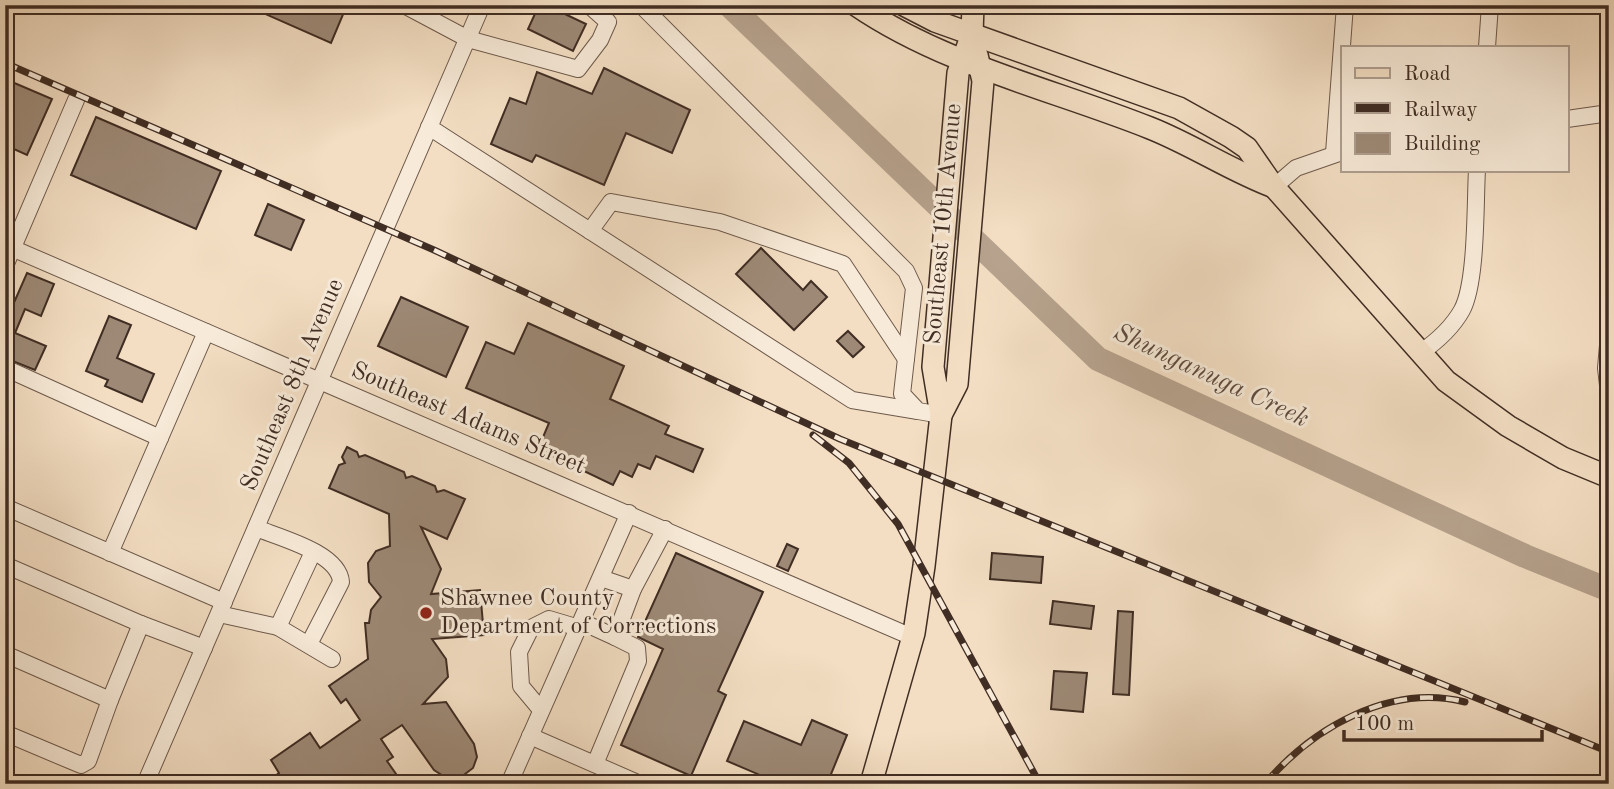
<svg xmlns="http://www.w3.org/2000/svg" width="1614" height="789" font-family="'Old Standard TT',serif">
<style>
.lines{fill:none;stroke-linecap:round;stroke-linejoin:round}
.river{stroke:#b6a28d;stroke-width:24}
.building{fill:#9d8976;stroke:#402d23;stroke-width:2}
.minor-casing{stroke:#6d594b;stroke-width:18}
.major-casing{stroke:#402d23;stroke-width:24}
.minor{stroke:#f7ead8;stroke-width:16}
.major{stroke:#f3dec3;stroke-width:21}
.rail-casing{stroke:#402d23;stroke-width:7}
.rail{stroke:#f7ead8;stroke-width:4.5;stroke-dasharray:13;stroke-linecap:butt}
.poi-dot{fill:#8f2418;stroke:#f7ead8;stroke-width:2.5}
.labels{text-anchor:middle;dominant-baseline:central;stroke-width:6;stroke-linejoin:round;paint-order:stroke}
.street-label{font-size:24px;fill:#402d23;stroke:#f7ead8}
.poi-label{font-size:24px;fill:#402d23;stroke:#f7ead8;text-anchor:start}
.water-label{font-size:26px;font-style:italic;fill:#5e4a3e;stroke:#f7ead8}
</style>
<rect width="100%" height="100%" fill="#f3dec3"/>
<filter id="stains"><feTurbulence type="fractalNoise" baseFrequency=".00286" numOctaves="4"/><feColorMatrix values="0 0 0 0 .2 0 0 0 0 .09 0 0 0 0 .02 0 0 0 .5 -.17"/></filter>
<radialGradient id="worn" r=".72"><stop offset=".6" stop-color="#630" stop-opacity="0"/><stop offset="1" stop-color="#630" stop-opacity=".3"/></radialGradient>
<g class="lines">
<!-- river -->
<path class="river" d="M729,5L1098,359L1525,556L1609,590"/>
</g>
<!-- building -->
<g class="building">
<path d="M245,5H347L331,43Z"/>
<path d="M539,5H546L586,24L573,51L528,29Z"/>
<path d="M604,68L690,110L672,153L626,133L604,185L536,155L532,162L491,144L510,98L526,104L537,72L592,94Z"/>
<path d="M5,79L52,99L27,155L5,145Z"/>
<path d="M96,117L221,171L196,229L71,175Z"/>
<path d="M268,204L304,220L291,250L255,235Z"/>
<path d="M761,248L803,290L811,281L827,297L794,330L736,274Z"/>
<path d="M27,273L54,284L41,316L25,309L15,333L46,346L35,370L5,358V323Z"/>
<path d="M401,297L468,327L446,377L378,346Z"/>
<path d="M109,316L131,325L117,358L154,374L142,402L105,386L108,380L86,371Z"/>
<path d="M528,323L624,366L610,399L669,426L665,434L703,449L693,472L656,456L650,469L638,464L632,477L620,471L613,485L538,449L549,423L466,388L486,342L514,354Z"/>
<path d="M848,331L864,347L853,357L837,341Z"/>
<path d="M347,447L357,452L359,457L365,455L404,472L406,478L412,476L435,486L437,492L444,490L465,499L447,539L421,527L441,569L431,594L480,590L484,635L432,639L446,659L448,677L423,704L446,702L474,744L477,757L473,768L461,777L448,779L434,770L402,725L381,739L393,757L387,761L403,784H264L279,773L271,760L310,733L320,748L360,720L346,699L341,703L329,686L368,659L365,623H369L371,610L381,597L369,582L368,563L376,551L390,546L389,514L329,488L339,465L345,463L342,457Z"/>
<path d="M787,544L798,549L788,571L777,566Z"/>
<path d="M676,553L763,592L718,691L726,695L691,776L621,745L663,649L638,637Z"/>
<path d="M992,553L1043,557L1041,583L990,579Z"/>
<path d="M1053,601L1094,606L1091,629L1050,624Z"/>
<path d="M1118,611L1133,612L1129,695L1113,694Z"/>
<path d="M1054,671L1087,673L1083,712L1051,709Z"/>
<path d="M812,720L847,735L827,784H781L727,761L744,721L801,745Z"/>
</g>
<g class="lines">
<defs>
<g id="minor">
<path d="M404,5L468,39L578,69L600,40L608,22L589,5"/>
<path d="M641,5L906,271L914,288L902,394L918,411L941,415"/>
<path d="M1487,47L1490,5"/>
<path d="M1567,119L1609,113"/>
<path d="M429,127L852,400L918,411"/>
<path d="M1334,153L1345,5"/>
<path d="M1274,187L1296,168L1342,152"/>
<path d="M590,231L611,202L720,222L843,264L906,359"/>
<path d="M5,245L912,637"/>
<path d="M5,266L76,100"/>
<path d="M1609,334L1606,368L1609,394"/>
<path d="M1420,353C1436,342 1452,328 1462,310C1477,282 1475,204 1477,170"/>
<path d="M5,368L160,438"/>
<path d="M5,507L224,602"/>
<path d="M256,528C281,538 339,553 341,582L309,644"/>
<path d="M110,553L206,332"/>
<path d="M5,565L141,624L110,700L5,654"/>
<path d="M601,578L633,589"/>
<path d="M219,614L278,627L332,659"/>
<path d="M582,622L615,637"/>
<path d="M141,624L204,648"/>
<path d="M278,627L313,552"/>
<path d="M541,710L521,686L519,652L531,628L549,619L579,628"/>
<path d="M5,733L81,765L88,761L110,700"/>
<path d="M530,736L640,784"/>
<path d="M595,764L638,661L637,648L615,637L633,589L665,529"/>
<path d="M145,784L482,5"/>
<path d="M509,784L629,513"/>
</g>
<g id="major">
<path d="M856,5C944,65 1052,89 1150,128C1193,145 1231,171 1274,187"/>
<path d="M904,5L935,21L1179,108L1231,137L1247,148L1274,187L1446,381L1508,426L1563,458L1609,477"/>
<path d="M941,415L957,384L983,81L977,55"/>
<path d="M871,784L914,633L924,566L941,415L933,367L958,73L972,34L973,5"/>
</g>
</defs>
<!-- minor casing -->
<use href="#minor" class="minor-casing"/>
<!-- major casing -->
<use href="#major" class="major-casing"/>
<!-- minor -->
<use href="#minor" class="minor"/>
<!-- major -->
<use href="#major" class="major"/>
<defs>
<g id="rail">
<path d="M5,63L434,250L840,439L1609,752"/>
<path d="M813,435L849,463L898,524L1040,784"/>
<path d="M1265,784C1312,728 1390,683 1465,702"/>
</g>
</defs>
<!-- rail casing -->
<use href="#rail" class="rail-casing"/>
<!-- rail -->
<use href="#rail" class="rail"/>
</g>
<!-- markers -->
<circle class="poi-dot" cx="426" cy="613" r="7"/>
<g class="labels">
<!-- street labels -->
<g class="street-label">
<text transform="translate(944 224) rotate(-85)">Southeast 10th Avenue</text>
<text transform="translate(293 385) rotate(-67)">Southeast 8th Avenue</text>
<text transform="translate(468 419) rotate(23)">Southeast Adams Street</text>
</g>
<!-- poi labels -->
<g class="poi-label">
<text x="440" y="599">Shawnee County<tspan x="440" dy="28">Department of Corrections</tspan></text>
</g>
<!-- water labels -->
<g class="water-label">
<text transform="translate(1211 376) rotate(25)">Shunganuga Creek</text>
</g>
</g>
<!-- margin -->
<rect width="1614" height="789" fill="none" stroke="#f3dec3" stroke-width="28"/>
<rect x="7" y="7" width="1600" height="775" fill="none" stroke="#402d23" stroke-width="3.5"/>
<rect x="14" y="14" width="1586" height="761" fill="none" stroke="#402d23" stroke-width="2"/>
<!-- legend -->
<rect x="1341" y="46" width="228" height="126" fill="#f7ead8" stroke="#ae9e90" stroke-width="2"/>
<rect x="1355" y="68" width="35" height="10" fill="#f3dec3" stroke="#ae9e90" stroke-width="2"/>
<text x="1404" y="80" font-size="21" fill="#402d23">Road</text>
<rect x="1355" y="103" width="35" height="10" fill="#402d23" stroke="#ae9e90" stroke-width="2"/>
<text x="1404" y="116" font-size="21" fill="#402d23">Railway</text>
<rect x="1355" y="133" width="35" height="21" fill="#9d8976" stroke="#ae9e90" stroke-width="2"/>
<text x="1404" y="150" font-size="21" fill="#402d23">Building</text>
<!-- scale -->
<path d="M1344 730v10h198v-10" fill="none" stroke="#402d23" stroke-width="3.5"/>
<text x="1355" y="730" font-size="21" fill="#402d23" stroke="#f7ead8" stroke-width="5" paint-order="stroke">100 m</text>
<rect width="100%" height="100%" filter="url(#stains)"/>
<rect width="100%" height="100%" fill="url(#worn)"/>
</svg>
